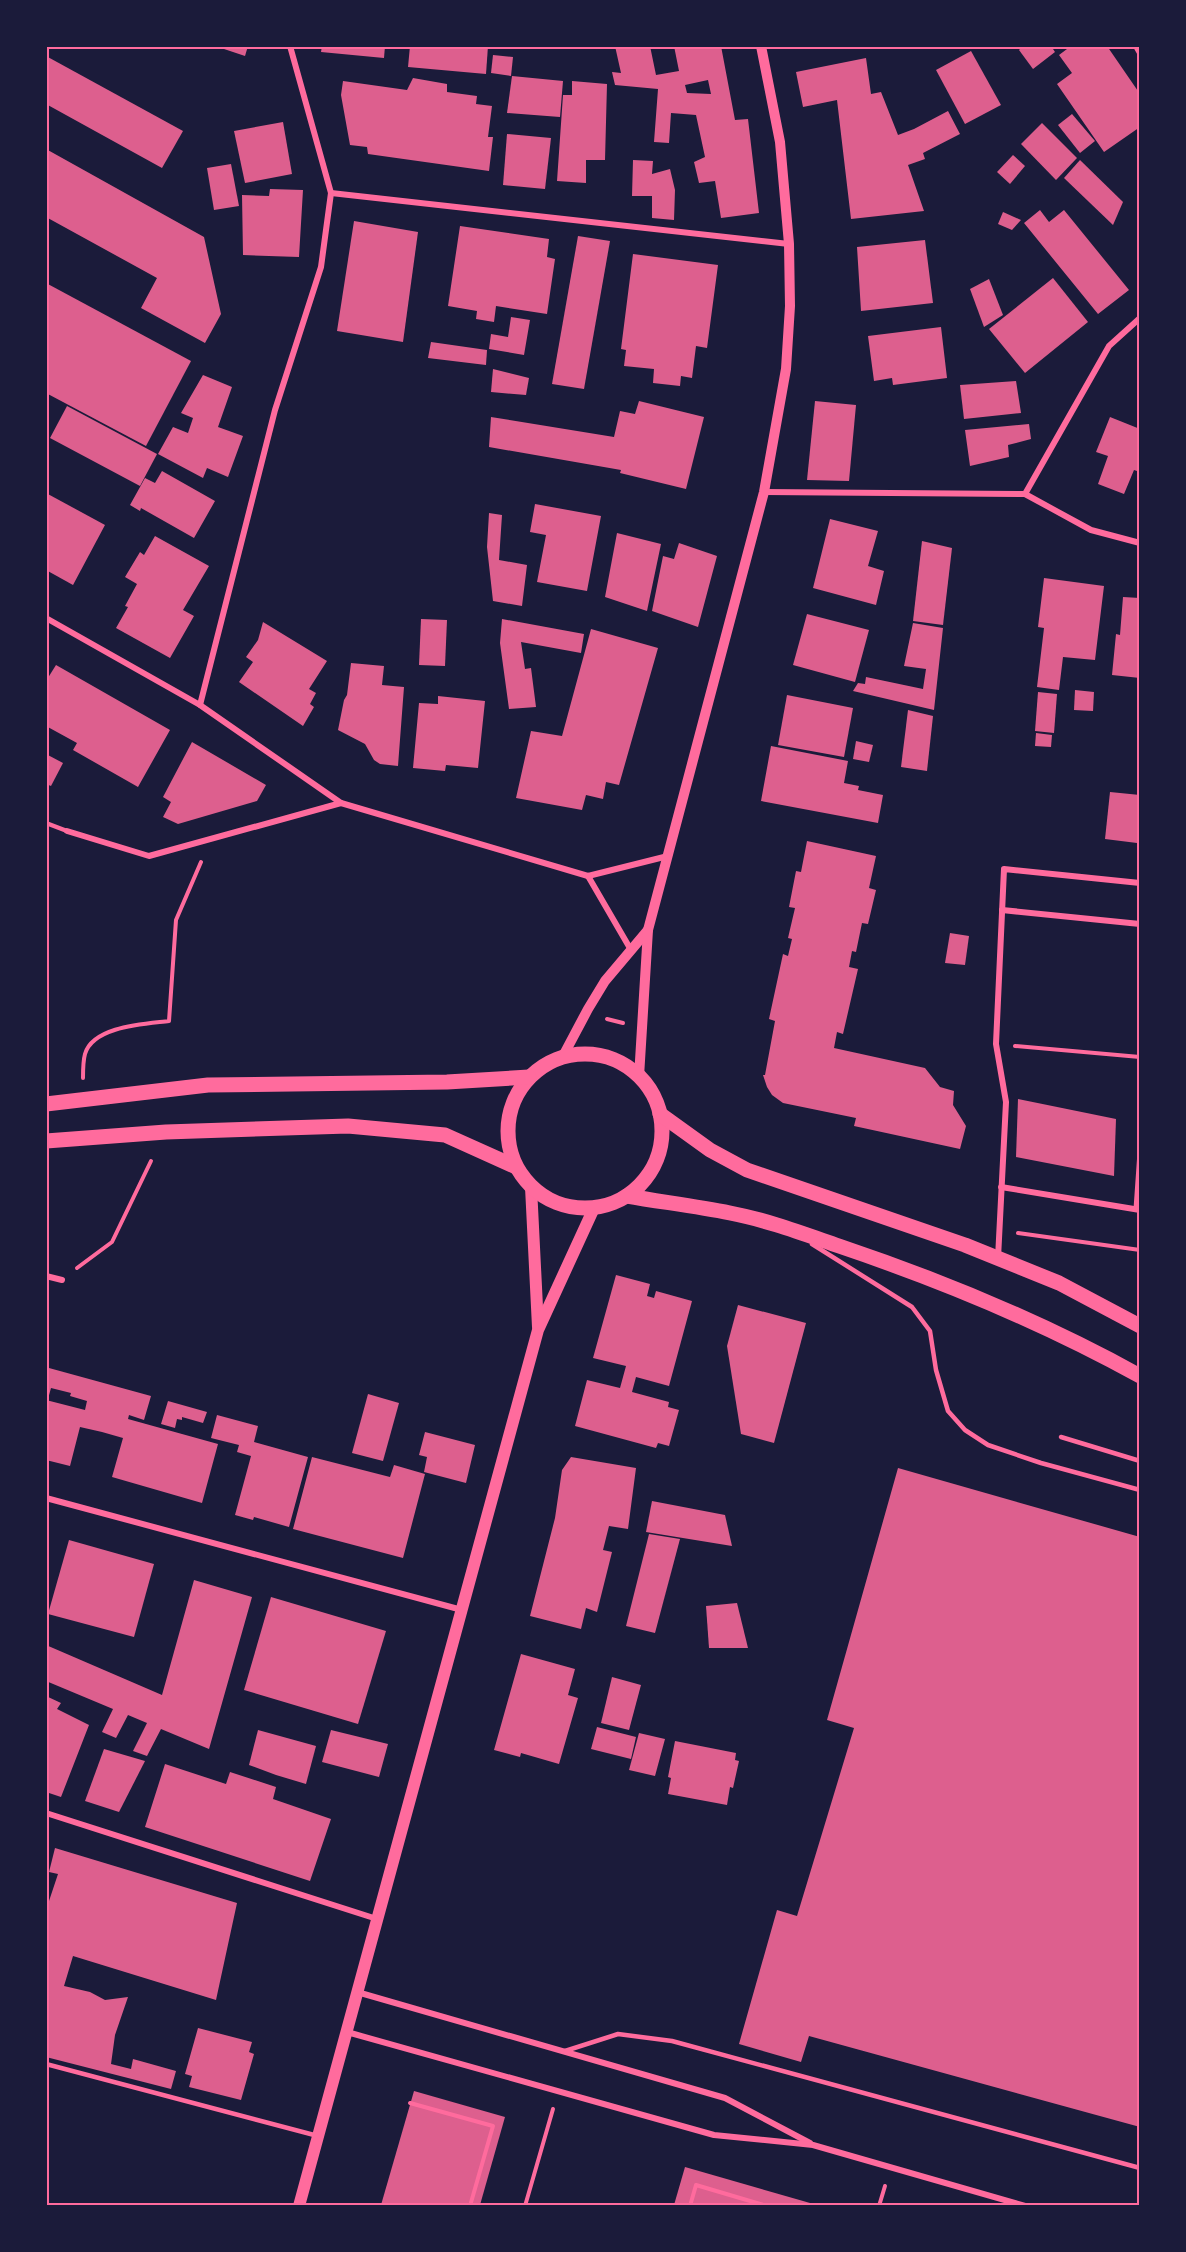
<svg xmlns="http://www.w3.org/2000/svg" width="1186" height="2252" font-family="Lato,sans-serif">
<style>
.building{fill:#dd5f8e;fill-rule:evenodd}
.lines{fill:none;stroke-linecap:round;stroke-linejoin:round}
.path{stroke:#ff6b9d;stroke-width:4}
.service{stroke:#ff6b9d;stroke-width:4.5}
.pedestrian{stroke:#ff6b9d;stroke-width:5}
.minor{stroke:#ff6b9d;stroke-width:6}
.tertiary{stroke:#ff6b9d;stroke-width:10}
.secondary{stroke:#ff6b9d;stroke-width:12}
.primary{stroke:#ff6b9d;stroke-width:15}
.neatline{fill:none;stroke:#ff6b9d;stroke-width:2}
</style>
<rect width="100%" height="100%" fill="#1b1b3a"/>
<!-- building -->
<g class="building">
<path d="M215,46H248L245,56Z"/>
<path d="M322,46H385L384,58L321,52Z"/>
<path d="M410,46H488L486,74L408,67Z"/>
<path d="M615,46H650L656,75L679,71L674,46H721L735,120L748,119L759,213L721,218L715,181L699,183L694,162L705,157L696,115L671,113L669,143L654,142L658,89L615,85L612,72L621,73ZM708,80L711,94L687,93L685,85Z"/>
<path d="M1023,46H1051L1055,52L1033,69L1019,50Z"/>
<path d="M1071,46H1107L1140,94V127L1104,152L1057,84L1072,73L1059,55Z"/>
<path d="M971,51L1001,105L965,124L936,70Z"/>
<path d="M493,55L513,57L511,76L491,73Z"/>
<path d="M46,56L183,131L162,168L46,104Z"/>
<path d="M866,58L871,94L881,92L898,135L914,129L948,111L960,134L923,153L925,159L908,165L924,211L851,219L837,100L803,107L796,72Z"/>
<path d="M512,76L563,81L560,117L507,113Z"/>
<path d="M413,78L447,84V92L477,96L476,104L492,106L488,137H493L489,171L368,154L367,147L350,145L341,95L343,81L407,90Z"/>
<path d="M572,81L607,84L605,160H586V183L557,181L563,95H572Z"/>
<path d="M1072,114L1095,141L1080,153L1058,125Z"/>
<path d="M283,122L292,174L245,183L234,131Z"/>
<path d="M1042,123L1077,158L1056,180L1021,144Z"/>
<path d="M507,134L551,138L545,189L503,185Z"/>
<path d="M46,149L204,237L221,314L205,343L141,308L157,278L46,217Z"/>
<path d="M1013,155L1025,166L1010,184L997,172Z"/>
<path d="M633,160L653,161L652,174L670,169L675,190L674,220L652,218V196H632Z"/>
<path d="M1080,160L1123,202L1113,225L1064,178Z"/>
<path d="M231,164L239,206L214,210L207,168Z"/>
<path d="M270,189L303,190L299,257L243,255L242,195L269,196Z"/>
<path d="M1040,210L1049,222L1064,210L1129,290L1098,314L1024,223Z"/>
<path d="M1003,212L1021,220L1012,230L998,224Z"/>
<path d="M354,221L418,232L403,342L337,331Z"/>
<path d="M460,226L549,239L547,257L555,259L547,314L496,306L494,322L476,319L477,311L448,306Z"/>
<path d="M578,236L610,241L584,389L552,384Z"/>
<path d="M925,240L933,303L861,311L857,247Z"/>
<path d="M633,254L718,265L707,348L696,346L692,378L681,376L680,386L653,383L654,369L624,366L626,350L621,349Z"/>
<path d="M1053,278L1088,322L1025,373L989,329Z"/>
<path d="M989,279L1003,315L984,327L970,289Z"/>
<path d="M46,283L191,361L146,446L46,393Z"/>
<path d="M511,317L530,320L524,355L489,349L491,334L508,337Z"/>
<path d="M941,327L947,378L893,385L892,378L874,381L868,336Z"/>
<path d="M431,342L487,350L486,365L428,358Z"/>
<path d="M493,369L529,378L526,395L491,392Z"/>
<path d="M203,375L232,387L218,427L243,436L228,477L207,468L203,478L158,454L173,427L188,433L193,418L181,413Z"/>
<path d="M1016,381L1021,413L964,419L960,385Z"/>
<path d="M639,401L704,417L686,489L620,473L621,470L489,447L491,417L614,437L620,411L635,414Z"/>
<path d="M815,401L856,405L849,481L807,480Z"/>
<path d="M67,406L157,454L140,486L50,438Z"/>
<path d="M1110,417L1140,429V472L1134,470L1124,494L1098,484L1108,456L1096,452Z"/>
<path d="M1029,424L1031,439L1008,445L1009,457L970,466L965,430Z"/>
<path d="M162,471L215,501L194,538L141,508L140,511L130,505L145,478L155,483Z"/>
<path d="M46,493L105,525L73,585L46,570Z"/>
<path d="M535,504L601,516L587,591L537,582L546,535L530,532Z"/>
<path d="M489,513L502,515L499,560L527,565L522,606L493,601L487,547Z"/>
<path d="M830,519L878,531L868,566L884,571L876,605L813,588Z"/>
<path d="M617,533L661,544L647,611L605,597Z"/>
<path d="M155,536L209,566L183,610L194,616L170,658L116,628L128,607L125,606L137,584L125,577L140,552L144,555Z"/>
<path d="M922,541L952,548L943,625L913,621Z"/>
<path d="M679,543L717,556L698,627L652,611L663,556L674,559Z"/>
<path d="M1044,578L1104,586L1095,660L1063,657L1059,690L1037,687L1044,628L1038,627Z"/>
<path d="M1123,597L1140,598V678L1112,675L1116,634L1120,635Z"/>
<path d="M807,614L869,630L855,682L793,665Z"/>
<path d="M421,619L447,620L445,666L419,665Z"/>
<path d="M502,619L584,634L581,653L521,642L525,669L531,668L536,707L509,709L500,643Z"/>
<path d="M263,622L327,661L309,689L316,693L310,704L314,707L303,726L239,682L253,662L246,657L258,640Z"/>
<path d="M913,623L943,628L934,710L853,691L858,683L865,684L866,677L923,689L926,669L904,666Z"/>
<path d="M591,629L658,648L619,785L606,782L603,799L586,795L582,810L516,798L531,731L562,736Z"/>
<path d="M351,663L384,666L382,685L404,687L398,766L380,764L374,760L365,744L338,730L344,700L347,695Z"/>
<path d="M56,665L170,730L138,787L73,750L77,743L46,726V681Z"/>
<path d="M1075,690L1094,692L1093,711L1074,710Z"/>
<path d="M1038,692L1057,694L1054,733L1035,731Z"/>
<path d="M787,695L853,708L844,757L778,745Z"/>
<path d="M438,696L485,701L478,768L446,765L445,771L413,768L419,703L438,704Z"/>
<path d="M908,710L933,716L927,771L901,767Z"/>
<path d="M1036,733L1052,735L1051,747L1035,746Z"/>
<path d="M856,741L873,745L869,762L853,759Z"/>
<path d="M192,742L266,785L257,801L178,824L163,817L171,802L163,797Z"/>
<path d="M771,746L848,761L844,783L859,786L858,790L883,795L878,823L761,801Z"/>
<path d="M46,754L63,763L51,786L46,784Z"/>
<path d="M1110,792L1140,795V840L1137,843L1105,839Z"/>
<path d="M807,841L876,856L869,888L876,890L868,924L862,923L856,952L852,951L849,967L858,969L843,1034L837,1032L834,1048L925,1068L940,1087L954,1091L953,1105L966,1126L960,1149L854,1126L856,1118L783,1103L772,1095L767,1087L763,1075H765L775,1021L769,1019L783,954L788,956L792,939L788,938L795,908L789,907L796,871L801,872Z"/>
<path d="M950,933L969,936L965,965L945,963Z"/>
<path d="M1018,1099L1116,1119L1114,1176L1016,1157Z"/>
<path d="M616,1275L650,1284L647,1296L654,1298L656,1291L692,1301L669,1386L636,1377L632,1392L669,1402L668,1407L679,1410L669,1446L658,1443L656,1448L575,1426L587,1380L620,1388L626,1366L593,1358Z"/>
<path d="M738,1305L806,1323L774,1443L741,1434L727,1346Z"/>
<path d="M49,1368L151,1396L144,1420L129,1415L128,1419L218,1444L202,1503L112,1477L123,1438L102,1432L80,1427L70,1466L46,1460V1400L85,1410L87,1401L70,1396L71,1393L51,1388L48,1399L46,1398V1376Z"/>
<path d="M368,1394L399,1403L383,1461L352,1453Z"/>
<path d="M168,1401L207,1412L203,1423L182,1417V1420L177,1419L175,1428L161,1424Z"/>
<path d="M217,1415L258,1426L254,1442L308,1457L289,1527L254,1517L253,1520L235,1515L251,1456L237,1452L239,1445L211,1438Z"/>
<path d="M425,1432L475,1445L466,1483L424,1472L427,1457L419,1455Z"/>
<path d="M312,1457L390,1477L394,1465L425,1474L403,1558L293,1529Z"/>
<path d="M571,1457L636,1468L628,1529L609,1526L603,1550L612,1552L597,1612L586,1608L581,1629L530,1616L555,1518L562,1470Z"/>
<path d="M898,1468L1140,1537V2127L809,2036L801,2062L739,2044L777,1910L797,1916L854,1728L827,1720Z"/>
<path d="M652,1501L725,1515L732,1546L646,1532Z"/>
<path d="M649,1534L680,1539L655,1633L626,1626Z"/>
<path d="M69,1540L154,1564L134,1637L48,1614Z"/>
<path d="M194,1580L252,1597L209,1749L161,1729L147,1756L133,1751L147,1723L128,1715L116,1738L102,1732L113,1709L46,1681V1645L162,1695Z"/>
<path d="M271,1597L386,1631L358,1724L244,1690Z"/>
<path d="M737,1603L748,1648H709L706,1606Z"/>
<path d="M521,1654L575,1669L568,1695L578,1698L559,1764L521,1753L520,1757L494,1750Z"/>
<path d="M612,1677L641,1685L629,1730L601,1723Z"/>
<path d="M46,1696L61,1703L57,1709L89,1725L61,1797L46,1792V1729L49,1724L46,1723Z"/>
<path d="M597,1727L636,1737L631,1759L591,1749Z"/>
<path d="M258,1730L316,1746L306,1784L276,1775L249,1765Z"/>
<path d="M331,1730L388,1744L379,1777L322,1762Z"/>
<path d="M639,1733L665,1739L655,1776L629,1770Z"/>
<path d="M675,1741L736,1753L735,1760L739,1761L733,1788L730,1787L727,1805L668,1794L671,1778L668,1777Z"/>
<path d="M104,1749L145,1761L119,1812L85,1801Z"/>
<path d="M165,1764L226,1784L230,1772L276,1787L273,1799L331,1819L310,1881L145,1827Z"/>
<path d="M55,1848L237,1903L216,2000L73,1956L64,1986L90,1992L105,2000L128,1997L115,2035L111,2064L131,2069L133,2059L176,2071L171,2089L46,2057V1910L58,1874L49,1872Z"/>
<path d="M198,2028L252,2042L249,2052L254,2054L241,2100L189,2087L192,2076L185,2074Z"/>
<path d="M414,2091L505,2117L480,2205H381Z"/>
<path d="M685,2167L817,2205H674Z"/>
</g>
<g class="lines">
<!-- path -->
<g class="path">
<path d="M607,1019L623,1023"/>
<path d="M1015,1046L1140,1057"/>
<path d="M83,1078C83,1070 83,1061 85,1054C93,1026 145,1024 169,1021L176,920L201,862"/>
<path d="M1018,1233L1140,1250"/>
<path d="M77,1268L112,1242L151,1161"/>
<path d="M410,2103L493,2126L470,2206"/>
<path d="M525,2206L553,2109"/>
<path d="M690,2206L696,2185L767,2206"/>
<path d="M879,2206L885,2186"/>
</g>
<!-- service -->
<g class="service">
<path d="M46,823L67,831"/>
<path d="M812,1244L912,1307L930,1331L936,1370L948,1411L965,1430L988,1445L1041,1463L1140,1490"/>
<path d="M1061,1437L1140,1461"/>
<path d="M565,2051L618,2034L672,2041L1140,2168"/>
<path d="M46,2064L318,2136"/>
</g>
<!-- pedestrian -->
<path class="pedestrian" d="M1136,1209L1140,1152"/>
<!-- minor -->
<g class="minor">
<path d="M1136,46L1140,53"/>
<path d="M331,193L789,244"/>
<path d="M764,492L1025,494L1109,346L1140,318"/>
<path d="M1025,494L1091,530L1140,543"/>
<path d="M46,618L200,705L341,803L588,876"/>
<path d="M200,705L275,410L321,267L331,193L290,46"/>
<path d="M67,831L149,856L341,803"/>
<path d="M588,876L631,950"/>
<path d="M588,876L668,856"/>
<path d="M1002,910L1140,924"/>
<path d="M1001,1187L1140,1210"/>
<path d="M998,1258L1006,1102L996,1044L1004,869L1140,883"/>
<path d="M46,1276L62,1280"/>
<path d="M46,1498L462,1610"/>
<path d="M46,1813L377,1919"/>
<path d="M357,1992L725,2098L810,2143"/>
<path d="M347,2032L714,2135L813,2145L1025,2206"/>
</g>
<!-- tertiary -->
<g class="tertiary">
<path d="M562,1058L588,1009L605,981L648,930"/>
<path d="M639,1077L648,930L764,492L786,369L790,306L789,244L780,142L761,46"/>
</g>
<!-- secondary -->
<g class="secondary">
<path d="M531,1187L538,1327"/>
<path d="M299,2206L538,1330L594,1208"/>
</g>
<!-- primary -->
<g class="primary">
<circle cx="585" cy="1131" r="77"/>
<path d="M46,1104L208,1085L447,1082L529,1077"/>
<path d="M660,1114L710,1150L747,1170L965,1245L1059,1283L1140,1326"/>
<path d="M46,1141L166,1132L348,1126L445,1135L516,1167"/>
<path d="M627,1196C661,1202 696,1206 730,1213C767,1220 804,1234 839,1246C943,1281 1044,1323 1140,1376"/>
</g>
</g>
<!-- border -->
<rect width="1186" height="2252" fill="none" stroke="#1b1b3a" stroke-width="96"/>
<rect x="48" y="48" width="1090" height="2156" class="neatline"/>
</svg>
